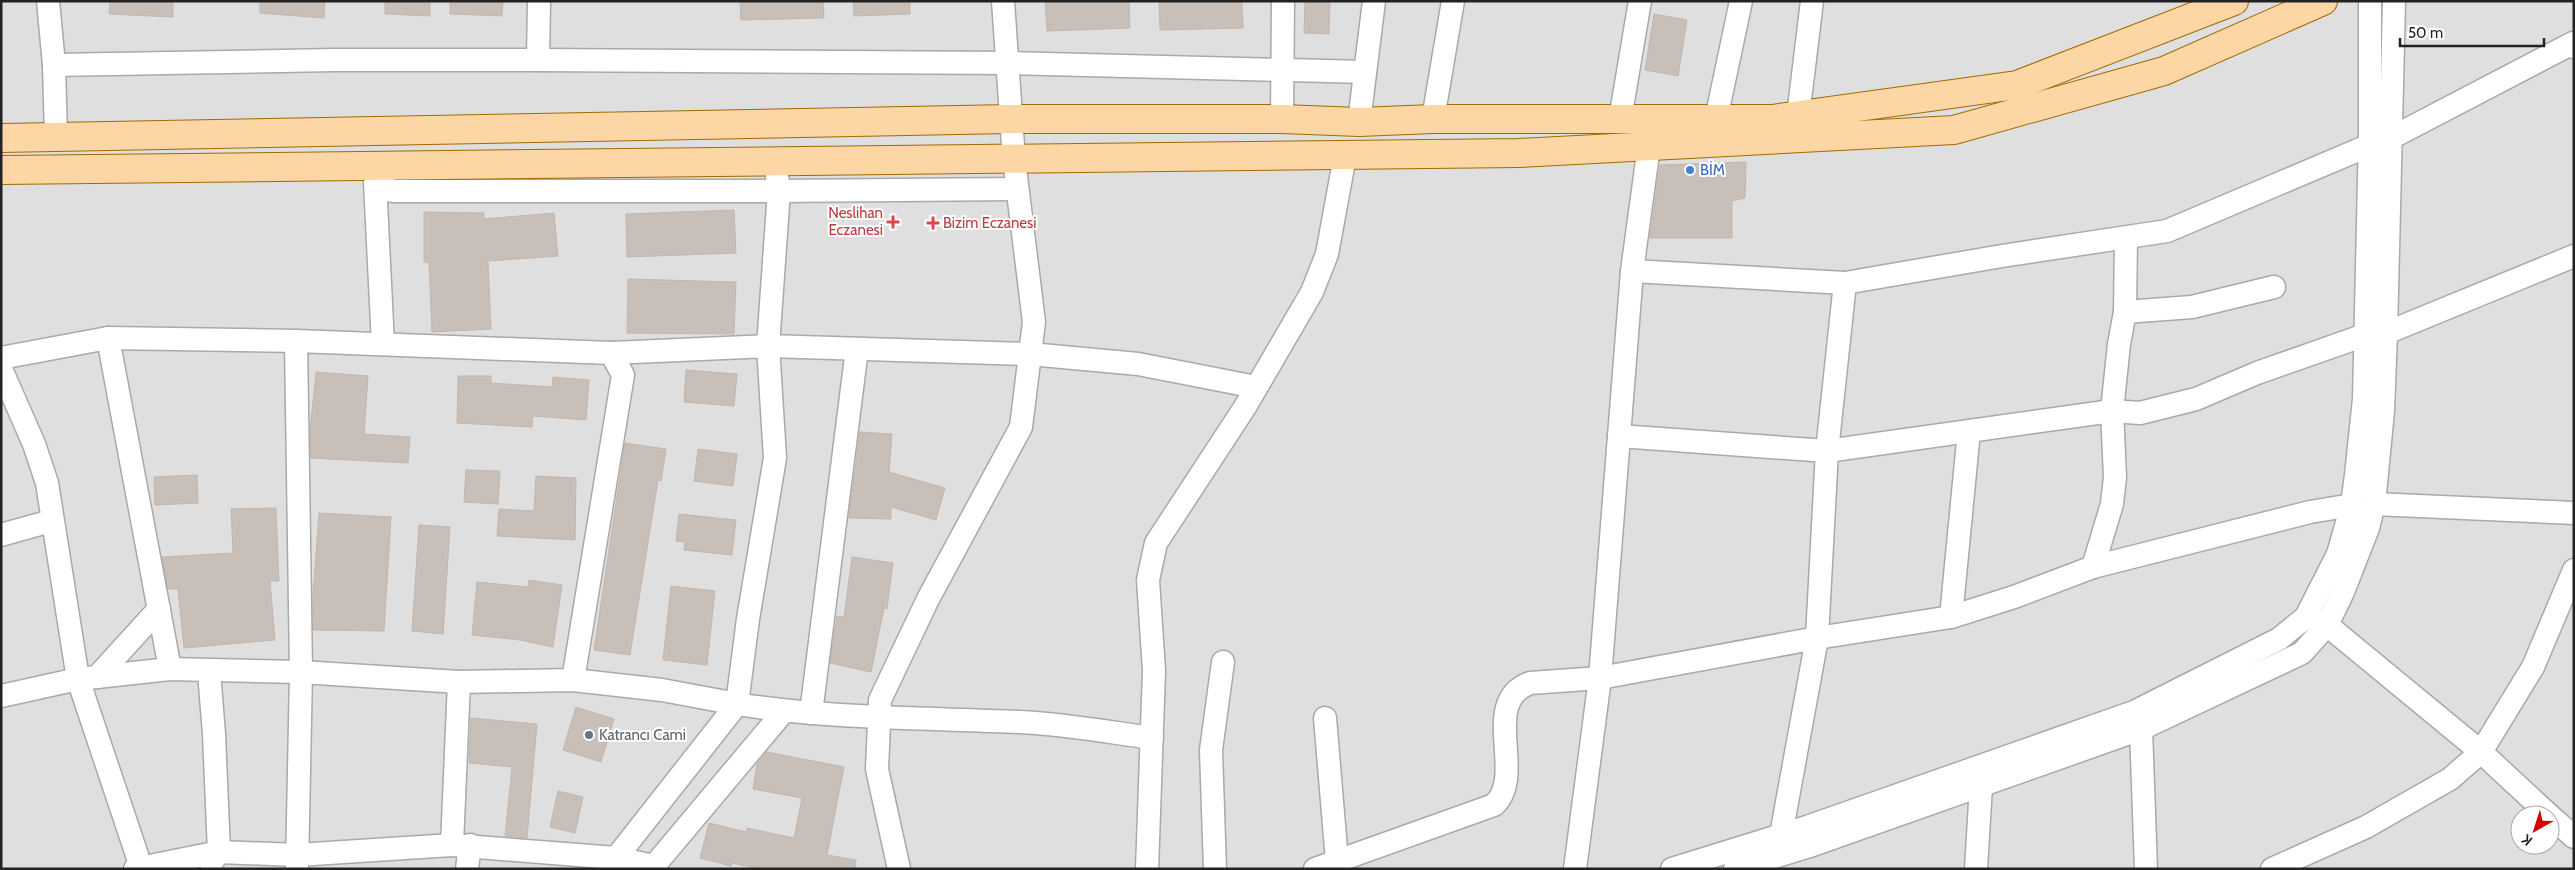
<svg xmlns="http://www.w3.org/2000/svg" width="2575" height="870" font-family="Cabin,sans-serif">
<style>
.residential{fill:#e0dfdf;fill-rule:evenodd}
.building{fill:#c7bfb8;stroke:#c4b6ab}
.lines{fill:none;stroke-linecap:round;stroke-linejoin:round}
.minor-casing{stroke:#a9a9a9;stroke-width:25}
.major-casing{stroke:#a06b00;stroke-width:30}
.minor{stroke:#fff;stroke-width:22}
.major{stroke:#fcd6a4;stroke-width:28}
.shop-dot{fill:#3f7fe0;stroke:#fff;stroke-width:2}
.health-dot{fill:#e0444e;stroke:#fff;stroke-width:2}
.worship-dot{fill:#6b7280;stroke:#fff;stroke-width:2}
.labels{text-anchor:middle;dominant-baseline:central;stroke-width:4;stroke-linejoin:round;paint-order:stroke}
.shop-label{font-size:15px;fill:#366cbe;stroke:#fff;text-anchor:start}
.health-label{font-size:15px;fill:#be3a42;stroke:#fff;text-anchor:end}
.worship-label{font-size:15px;fill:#5b616d;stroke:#fff;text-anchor:start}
</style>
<rect width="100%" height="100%" fill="#f2efe9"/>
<!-- residential -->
<path class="residential" d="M1,1H2574V869H1ZM2520,815H2550V845H2520Z"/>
<!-- building -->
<g class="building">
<path d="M110,1H173V17L109,14Z"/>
<path d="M260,1H325L324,18L260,13Z"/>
<path d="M385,1H430V16L385,14Z"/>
<path d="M450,1H503L502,16L450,14Z"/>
<path d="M740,1H823L824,18L741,20Z"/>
<path d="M853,1H910V14L854,16Z"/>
<path d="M1045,1H1129L1130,28L1047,31Z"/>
<path d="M1159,1H1242L1243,28L1160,30Z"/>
<path d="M1305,1H1330L1329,34L1304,33Z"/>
<path d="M1654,14L1687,20L1678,76L1645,70Z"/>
<path d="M1746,162L1745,198L1732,201V238H1650L1660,165Z"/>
<path d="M734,210L736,253L627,257L626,214Z"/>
<path d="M424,212L484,213V219L554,213L558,256L488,261L491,329L432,332L429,263L424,262Z"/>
<path d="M628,279L736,282L734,334L627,333Z"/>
<path d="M686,370L737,374L734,406L684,402Z"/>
<path d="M316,372L368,376L364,434L410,437L408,463L311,458L310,431Z"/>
<path d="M458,376H491V383L552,387L553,377L589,380L586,420L533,416L532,427L457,423Z"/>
<path d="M860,432L892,434L889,472L945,488L936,520L891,507V519L849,518Z"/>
<path d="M625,443L666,449L661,481L658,480L630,655L594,650Z"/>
<path d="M698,449L737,454L733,486L694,481Z"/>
<path d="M466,470L500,471L498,504L464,502Z"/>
<path d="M197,475L198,503L155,505L154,477Z"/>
<path d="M536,476L576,478L575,540L497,536L499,509L534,511Z"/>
<path d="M276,508L279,581H270L275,640L184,648L178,589H168L162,557L233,553L231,509Z"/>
<path d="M319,513L391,517L384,631L313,630V596Z"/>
<path d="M679,514L736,520L732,555L684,550L685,542L676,541Z"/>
<path d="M419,525L450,527L443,634L412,631Z"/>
<path d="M852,557L893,563L887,609L884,608L871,672L830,663L837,616L844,617Z"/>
<path d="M529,580L562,585L553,647L520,640L472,635L477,582L528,587Z"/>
<path d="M671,586L715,591L707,665L663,660Z"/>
<path d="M576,707L614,719L601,762L563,750Z"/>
<path d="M471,718L537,724L527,838L505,836L512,767L469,763Z"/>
<path d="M767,752L844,767L827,855L856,860L855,869H759L732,863L731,866L700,858L709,823L746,832L747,828L794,838L802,798L753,789L757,764Z"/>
<path d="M558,791L583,797L575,833L550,827Z"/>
</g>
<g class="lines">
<defs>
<g id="minor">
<path d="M48,1L54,65L56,137"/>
<path d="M538,60L539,1"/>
<path d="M54,65L334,60H538L1008,63L1365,72"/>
<path d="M1798,116L1812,1"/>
<path d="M1282,119L1283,1"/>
<path d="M1433,119L1453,1"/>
<path d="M1620,119L1640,1"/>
<path d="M1716,119L1741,1"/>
<path d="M1359,122L1374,1"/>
<path d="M2389,139L2573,43L2574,47"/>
<path d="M777,176L779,191L1017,189"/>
<path d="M1632,271L1845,283L1827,451L2112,411L2140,413L2196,399L2257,373L2365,335"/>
<path d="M1845,283L2002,256L2167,231L2370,145"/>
<path d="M2125,312L2192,307L2274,287"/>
<path d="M2386,333L2574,256"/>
<path d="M108,338L170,669"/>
<path d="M383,344L375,182L392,191H779L768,346L1030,354L1138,364L1256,387"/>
<path d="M1,358L108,338L296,341"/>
<path d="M1,369L34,444L47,483L78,679L141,867"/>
<path d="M1619,436L1827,451L1817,638L1951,617L2014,597L2093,567L2310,512L2352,505"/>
<path d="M2374,504L2574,513"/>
<path d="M1,535L51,521"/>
<path d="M2093,567L2112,504L2115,477L2112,411L2119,344L2125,312L2126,238"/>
<path d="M1951,617L1969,431"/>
<path d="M2314,620L2327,625L2481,752L2549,815"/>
<path d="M209,672L214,734L219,852L211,863"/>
<path d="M97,677L159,609"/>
<path d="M1,696L78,679L170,669L301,672L459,682"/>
<path d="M784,711L654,866L616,858L737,704C831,719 925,718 1020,722C1064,724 1108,732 1152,738"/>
<path d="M811,713L857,349"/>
<path d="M1325,718L1337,861"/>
<path d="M2141,729L2146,869"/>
<path d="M2550,816L2574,837"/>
<path d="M452,845L459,682L573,680L662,690L737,704L748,619L775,458L768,346L611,353L623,375L573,680"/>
<path d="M135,869L219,852L297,855L452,845L616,858"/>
<path d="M297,869L301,672L296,341L611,353"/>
<path d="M467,869L470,845"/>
<path d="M899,869L877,769L880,700L928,599L1021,427L1034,322L1014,160L1003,1"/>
<path d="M1147,869L1154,671L1148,580L1156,543L1245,407L1312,292L1327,254L1345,156"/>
<path d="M1215,869L1211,750L1223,662"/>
<path d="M1315,869L1494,805C1527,775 1479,702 1530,683L1600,678L1817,638L1779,846"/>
<path d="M1575,869L1600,678L1632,271L1649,146"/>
<path d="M1672,869L1807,827L2134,712L2279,639L2306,617L2338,554L2352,505L2356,475L2364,399L2370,134V1"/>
<path d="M1735,869L1813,845L2141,729L2302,653L2327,625L2343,592L2368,528L2374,504L2383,411L2386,333L2394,1"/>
<path d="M1976,869L1981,786"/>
<path d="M2272,869L2366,827L2450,779L2481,752L2533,667L2574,570"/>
</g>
<g id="major">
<path d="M1,138L1011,119H1282L1359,122L1433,119H1772L2017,85L2234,1"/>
<path d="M1,170L1519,153L1954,130L2164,71L2323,1"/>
</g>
</defs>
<!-- minor casing -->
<use href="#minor" class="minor-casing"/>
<!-- major casing -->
<use href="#major" class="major-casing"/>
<!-- minor -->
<use href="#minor" class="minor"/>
<!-- major -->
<use href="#major" class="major"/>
</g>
<!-- markers -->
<circle class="shop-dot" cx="1690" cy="170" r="5"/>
<g class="health-dot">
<path d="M890.5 214.5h5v5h5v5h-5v5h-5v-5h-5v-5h5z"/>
<path d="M930.5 215.5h5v5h5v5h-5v5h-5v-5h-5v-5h5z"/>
</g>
<circle class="worship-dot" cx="589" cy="735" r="5"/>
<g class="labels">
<!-- shop labels -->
<g class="shop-label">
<text x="1700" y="170">BİM</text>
</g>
<!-- health labels -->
<g class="health-label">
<text x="883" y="213">Neslihan<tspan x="883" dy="17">Eczanesi</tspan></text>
<text x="943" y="223" text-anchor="start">Bizim Eczanesi</text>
</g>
<!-- worship labels -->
<g class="worship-label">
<text x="599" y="735">Katrancı Cami</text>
</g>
</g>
<!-- border -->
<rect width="2575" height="870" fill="none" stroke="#222222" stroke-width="5"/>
<!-- north arrow -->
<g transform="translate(2535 830) rotate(219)"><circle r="24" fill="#ffffff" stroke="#a7a7a7"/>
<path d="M0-4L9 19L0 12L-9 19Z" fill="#d40000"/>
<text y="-8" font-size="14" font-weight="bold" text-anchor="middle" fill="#222222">K</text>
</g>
<!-- scale -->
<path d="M2400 38v8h144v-8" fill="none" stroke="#222222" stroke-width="2.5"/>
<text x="2408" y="38" font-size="15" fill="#222222" stroke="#ffffff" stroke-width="4" paint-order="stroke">50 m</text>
</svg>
